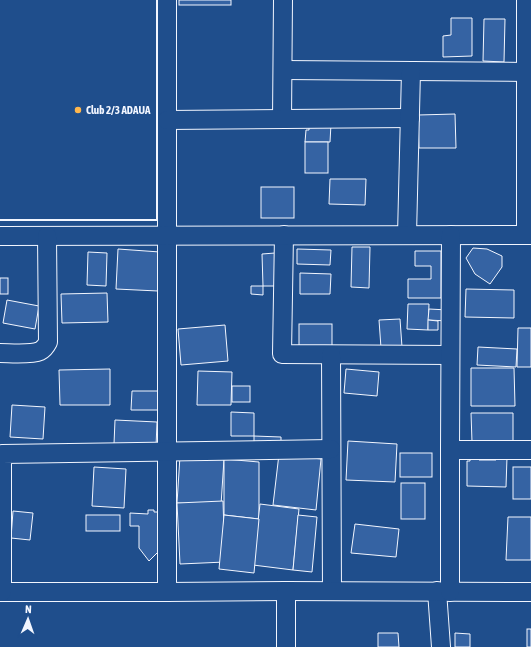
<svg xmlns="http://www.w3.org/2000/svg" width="531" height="647" font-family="'Asap Condensed',sans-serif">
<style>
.building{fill:#3563a3;stroke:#f2f6ff}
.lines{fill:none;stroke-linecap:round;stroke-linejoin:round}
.minor-casing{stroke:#f2f6ff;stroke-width:20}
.minor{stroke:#1f4e8c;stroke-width:18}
.wall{stroke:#f2f6ff;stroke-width:2}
.poi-dot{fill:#ffb74d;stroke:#1f4e8c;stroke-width:1.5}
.labels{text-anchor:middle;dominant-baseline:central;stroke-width:3;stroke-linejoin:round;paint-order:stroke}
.poi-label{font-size:11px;font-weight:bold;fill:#f2f6ff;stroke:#1f4e8c;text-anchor:start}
</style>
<rect width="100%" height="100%" fill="#1f4e8c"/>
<!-- building -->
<g class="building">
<rect x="179" y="0" width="52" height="5"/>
<path d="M451,18H472V56L443,57V36L451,35Z"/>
<path d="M484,19H505L504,62L483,61Z"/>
<path d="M455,114L456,148H419L418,115Z"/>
<path d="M309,123L331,124L330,142H305L306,130H309Z"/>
<rect x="305" y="142" width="23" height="31"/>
<path d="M330,179H366L365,205L329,204Z"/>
<rect x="261" y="187" width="33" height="31"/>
<path d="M352,247H370L369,288L351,287Z"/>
<path d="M473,248L487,249L502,256V267L490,284L475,274L466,258Z"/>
<path d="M118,249L160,252L158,291L116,289Z"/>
<path d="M297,249L331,250L330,265L297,264Z"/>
<path d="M415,251H441V298H408V279H431V266H415Z"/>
<path d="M88,252L107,253L106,286L87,285Z"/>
<path d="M275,253L276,286H263L262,254Z"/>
<path d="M300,273L331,274L330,294H300Z"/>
<rect x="0" y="278" width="8" height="16"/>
<path d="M251,286H263V295L251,294Z"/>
<path d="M466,289L514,290V318L465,317Z"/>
<path d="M107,293L108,322L62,323L61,294Z"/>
<path d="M7,300L39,306L35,329L3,323Z"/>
<path d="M408,304H429L428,330L407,329Z"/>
<path d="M429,309L448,310V321L428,320Z"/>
<path d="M400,319L402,347L381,348L379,320Z"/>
<path d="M428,320L438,321V330H428Z"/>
<rect x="299" y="324" width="33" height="23"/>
<path d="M225,325L228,361L181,365L178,329Z"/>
<path d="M518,328H531V367H517Z"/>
<path d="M478,347L517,349L516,367L477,365Z"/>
<path d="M471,368H514L515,406H471Z"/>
<path d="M110,369V405H60L59,370Z"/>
<path d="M346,369L379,372L377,396L344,393Z"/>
<path d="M198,371L232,372L231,405H197Z"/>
<rect x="232" y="386" width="18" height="16"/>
<path d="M132,391H160V410H131Z"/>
<path d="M12,405L45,407L43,439L10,437Z"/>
<path d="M231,412L254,413V436H231Z"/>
<path d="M471,413H513V443L472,442Z"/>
<path d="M115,420L157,422L156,447L114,444Z"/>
<path d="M254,436L281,437V445L254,444Z"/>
<path d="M348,441L397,444L395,482L346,480Z"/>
<rect x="400" y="453" width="32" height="24"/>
<path d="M279,454L321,459L316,510L273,505Z"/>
<path d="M180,456L224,459L221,505L177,503Z"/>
<path d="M496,456L507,457L506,487L467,486V461H470V457H479V460H496Z"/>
<path d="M224,459L259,462V519L224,515Z"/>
<path d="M94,467L126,469L124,508L92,506Z"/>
<rect x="513" y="467" width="18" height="32"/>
<rect x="401" y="483" width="24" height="36"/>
<path d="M223,501L225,562L180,564L177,503Z"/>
<path d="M260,504L299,509L293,570L253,565Z"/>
<path d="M148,510H154V512H159L158,552L149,561L139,548V526H130V513L148,514Z"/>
<path d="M13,511L33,513L30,540L11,538Z"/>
<rect x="86" y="515" width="34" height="16"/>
<path d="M224,515L259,519L254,573L219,569Z"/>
<path d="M298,515L317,517L312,572L293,570Z"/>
<path d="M508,517H531V560H506Z"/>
<path d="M355,524L399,529L396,557L351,553Z"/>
<rect x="527" y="629" width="4" height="18"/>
<path d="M378,633H398L399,647H378Z"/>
<path d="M455,633L470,634V647H455Z"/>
</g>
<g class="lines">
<defs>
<g id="minor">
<path d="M167,0V592"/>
<path d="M283,70L526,72"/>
<path d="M282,119L283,0"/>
<path d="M167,120L410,118"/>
<path d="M284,235L282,354L450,355"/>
<path d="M407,235L411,71"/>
<path d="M526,235V0"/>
<path d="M0,236L531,235"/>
<path d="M0,353C10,353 31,355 40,351C44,349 46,346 48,342L47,236"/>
<path d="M331,355L332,591"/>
<path d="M450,450H531"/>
<path d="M437,591L441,647"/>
<path d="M0,592H167L286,591L531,592"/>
<path d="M2,592V454L331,449"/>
<path d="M450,592V450L451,235"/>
<path d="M286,647V591"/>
</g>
</defs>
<!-- minor casing -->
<use href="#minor" class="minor-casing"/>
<!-- minor -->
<use href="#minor" class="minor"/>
<!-- wall -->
<path class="wall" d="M0,220H157V0"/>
</g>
<!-- markers -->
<circle class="poi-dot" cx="78" cy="110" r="4"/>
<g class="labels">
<!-- poi labels -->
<g class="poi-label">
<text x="86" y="110">Club 2/3 ADAUA</text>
</g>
</g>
<!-- north arrow -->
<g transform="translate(28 619) rotate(2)" stroke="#1f4e8c" stroke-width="3" paint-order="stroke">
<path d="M0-3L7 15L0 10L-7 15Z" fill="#f2f6ff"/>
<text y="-6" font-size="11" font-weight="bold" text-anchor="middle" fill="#f2f6ff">N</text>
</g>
</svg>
